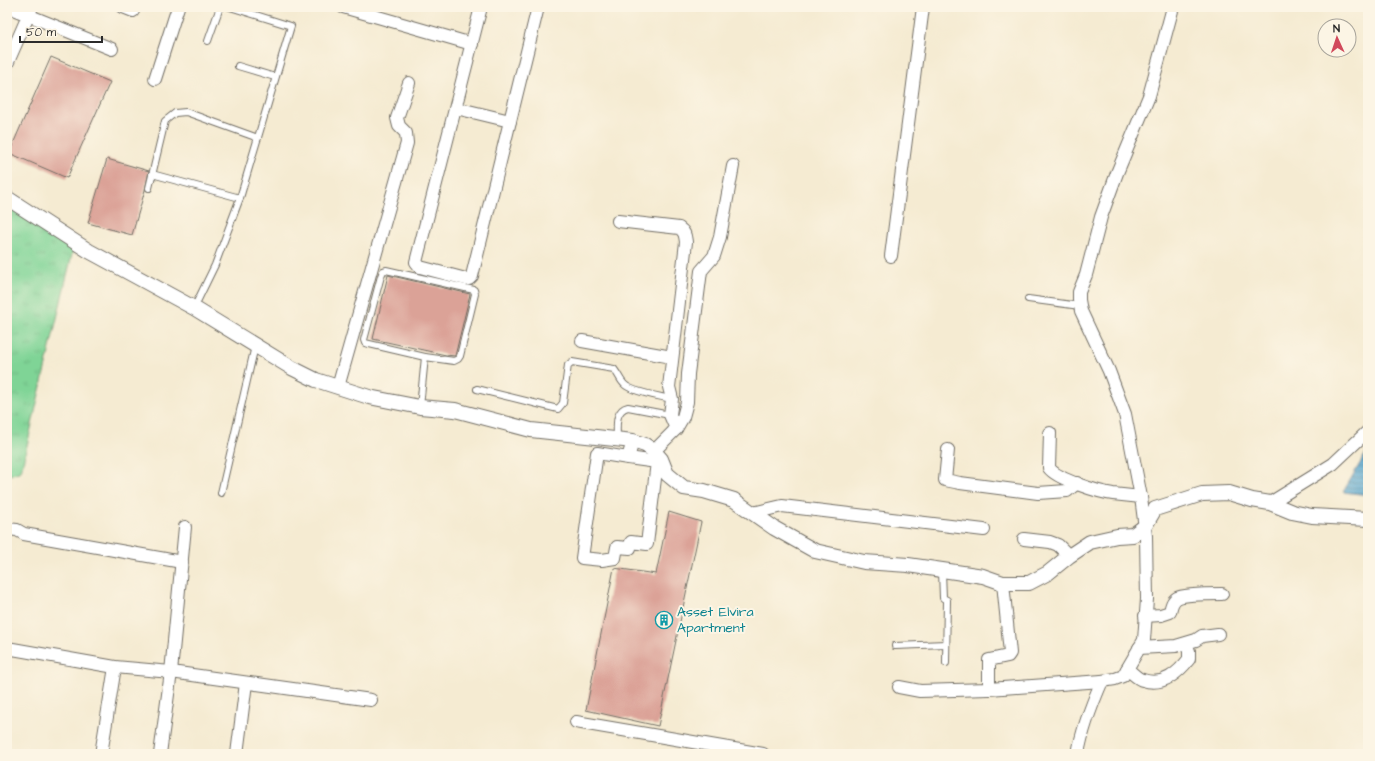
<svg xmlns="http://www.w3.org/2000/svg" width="1375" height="761" font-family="'Architects Daughter',sans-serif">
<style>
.grass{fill:url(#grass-tufts);stroke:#558060}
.water{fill:url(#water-rules);stroke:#3e677c}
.building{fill:#dba297}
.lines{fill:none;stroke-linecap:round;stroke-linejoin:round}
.service-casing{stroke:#726e65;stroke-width:8}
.minor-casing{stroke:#726e65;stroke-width:14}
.tertiary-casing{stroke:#726e65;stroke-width:16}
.service{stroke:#fff;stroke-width:6}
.minor{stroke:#fff;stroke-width:12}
.tertiary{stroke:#fff;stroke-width:14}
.labels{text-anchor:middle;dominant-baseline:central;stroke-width:4;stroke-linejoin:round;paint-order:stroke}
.culture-label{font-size:14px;fill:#0d838f;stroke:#fcf5e5;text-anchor:start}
</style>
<defs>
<pattern id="grass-tufts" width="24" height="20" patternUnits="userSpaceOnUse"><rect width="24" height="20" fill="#7fd496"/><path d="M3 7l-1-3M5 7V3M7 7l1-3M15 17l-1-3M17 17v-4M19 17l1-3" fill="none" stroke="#6eb681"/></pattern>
<pattern id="water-rules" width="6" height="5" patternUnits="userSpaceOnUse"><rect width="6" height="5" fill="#52a3cc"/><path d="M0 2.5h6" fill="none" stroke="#4485a6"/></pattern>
</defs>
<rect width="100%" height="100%" fill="#fcf5e5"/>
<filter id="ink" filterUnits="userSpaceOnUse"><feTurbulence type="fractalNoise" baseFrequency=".025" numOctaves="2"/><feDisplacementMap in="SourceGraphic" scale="8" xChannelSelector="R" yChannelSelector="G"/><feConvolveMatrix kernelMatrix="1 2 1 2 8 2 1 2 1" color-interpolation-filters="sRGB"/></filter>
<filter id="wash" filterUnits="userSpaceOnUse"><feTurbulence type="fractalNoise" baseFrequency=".012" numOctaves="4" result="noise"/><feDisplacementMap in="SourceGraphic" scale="16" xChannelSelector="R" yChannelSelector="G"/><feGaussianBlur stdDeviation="0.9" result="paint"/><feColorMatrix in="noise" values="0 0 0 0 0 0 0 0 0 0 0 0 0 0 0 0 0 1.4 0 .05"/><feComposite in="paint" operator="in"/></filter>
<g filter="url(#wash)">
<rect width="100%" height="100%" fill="#f5ebd2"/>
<!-- grass -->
<path class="grass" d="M7,204L73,250L21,471L7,476Z"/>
<!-- water -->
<path class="water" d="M1368,450V495L1343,492Z"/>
<g id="blocks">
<!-- building -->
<g class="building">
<path d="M51,57L110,82L67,178L9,153Z"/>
<path d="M107,159L149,171L145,190L132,235L88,223Z"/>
<path d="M388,275L470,294L455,356L446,355L373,339Z"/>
<path d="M669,512L701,522L658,726L586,710L614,568L656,574Z"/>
</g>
</g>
</g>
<g filter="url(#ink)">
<use href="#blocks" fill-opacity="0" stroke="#726e65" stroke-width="1"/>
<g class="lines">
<defs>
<g id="service">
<path d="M208,41L220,7"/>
<path d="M238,66L275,77"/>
<path d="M152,174L240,198"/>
<path d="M149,188L165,121L175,113L186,112L258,138"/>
<path d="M386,270L474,290L475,294L460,356L458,359L454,361L425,357L365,343L364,340L381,276L383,271Z"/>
<path d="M1028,299L1080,306"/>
<path d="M194,308L215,265L240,198L291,26L230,7"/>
<path d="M477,389L558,409L563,403L568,365L572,362L614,369C618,374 620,380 624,384C630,391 661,397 672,399"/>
<path d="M420,407L425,357"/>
<path d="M617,439C617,428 614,410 628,407L670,415"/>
<path d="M221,493L255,346"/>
<path d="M942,571L943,598L947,600L946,663"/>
<path d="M895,646L946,644"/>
</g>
<g id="minor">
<path d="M8,7L112,49"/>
<path d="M123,7L133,11"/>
<path d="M343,7L472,44"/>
<path d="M481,7L416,262L420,267L466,279H469L472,276L538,7"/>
<path d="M7,64L32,7"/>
<path d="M155,79L178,7"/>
<path d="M456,108L510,121"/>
<path d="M618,221L679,228C685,232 685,235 686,242L669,387L672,399L670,415L676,429"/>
<path d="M891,256L923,7"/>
<path d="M582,341L672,357"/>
<path d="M338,387L407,143L406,133L399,126L397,118L409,83"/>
<path d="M1050,433L1049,468C1057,479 1098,492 1113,494C1122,495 1132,496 1141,497"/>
<path d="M948,450L945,480L960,483L1038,493L1067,491L1077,483"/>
<path d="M654,451L676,429L683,417L687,402L688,374L701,271L714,256L720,237L733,166"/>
<path d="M628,458L657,462L647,544L631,542L630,548L617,547L615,558L602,560L582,558L597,453L628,458L633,441"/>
<path d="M1270,503L1333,464L1368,431"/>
<path d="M753,513L782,506L984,530"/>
<path d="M7,529L17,530L24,534L182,562"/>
<path d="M1024,539L1050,542L1058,545L1069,556"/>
<path d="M1145,616L1161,615L1170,612C1171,607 1172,601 1177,598C1184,594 1213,594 1222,594"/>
<path d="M7,648L115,667L171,672L371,700"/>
<path d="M1139,648L1176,646L1196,640L1202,636L1218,634"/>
<path d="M1127,669C1132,672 1137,679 1143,680C1163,687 1178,673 1189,659V651L1186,644"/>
<path d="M899,687L920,691L989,689L1102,681"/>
<path d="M989,689V660L1008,656L1010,653L1003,583"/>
<path d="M576,722L763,754"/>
<path d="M101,754L115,667"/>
<path d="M160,754L171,672L185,527"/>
<path d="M237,754L246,683"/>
<path d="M1078,754C1082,729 1092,704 1102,681L1115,679L1123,676L1144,640L1147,599L1146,536L1141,497L1125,414L1109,371L1081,311L1079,300V292L1086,275L1101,217L1117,173L1149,96L1173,7"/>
</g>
<path id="tertiary" d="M7,198L89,251L194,308L292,368L316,380L369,397L420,407L455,410L531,430L633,441L645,445L654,451L661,459L667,474L684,488L704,491L734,500L774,528L815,551L864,562L908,565L983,576L1003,583H1029L1048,573L1069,556L1090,542L1117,536L1133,535L1145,526L1155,509L1202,494L1229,493L1252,500L1270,503L1292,512L1312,516L1368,519"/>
</defs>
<!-- service casing -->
<use href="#service" class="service-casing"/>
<!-- minor casing -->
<use href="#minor" class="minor-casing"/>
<!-- tertiary casing -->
<use href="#tertiary" class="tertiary-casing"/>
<!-- service -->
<use href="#service" class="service"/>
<!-- minor -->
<use href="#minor" class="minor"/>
<!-- tertiary -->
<use href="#tertiary" class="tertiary"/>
</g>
</g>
<!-- icons -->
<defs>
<symbol id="building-ring" viewBox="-11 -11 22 22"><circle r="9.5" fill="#fcf5e5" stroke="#0f9aa8" stroke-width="1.5"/><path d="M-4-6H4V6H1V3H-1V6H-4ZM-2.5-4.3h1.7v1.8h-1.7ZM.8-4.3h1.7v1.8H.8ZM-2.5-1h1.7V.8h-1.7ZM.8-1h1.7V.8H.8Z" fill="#0f9aa8"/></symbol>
</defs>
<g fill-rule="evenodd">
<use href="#building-ring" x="654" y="610" width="20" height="20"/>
</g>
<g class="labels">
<!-- culture labels -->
<g class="culture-label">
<text x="677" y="612">Asset Elvira<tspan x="677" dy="16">Apartment</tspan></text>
</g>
</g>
<!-- margin -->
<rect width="1375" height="761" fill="none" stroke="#fcf5e5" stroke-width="24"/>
<!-- north arrow -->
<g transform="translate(1337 38) rotate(357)"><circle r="19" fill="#fcf5e5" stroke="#a8a49b"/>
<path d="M0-3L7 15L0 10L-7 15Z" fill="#d1495b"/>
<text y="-6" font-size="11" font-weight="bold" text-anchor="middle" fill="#2b2b2b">N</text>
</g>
<!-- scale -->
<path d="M20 36v6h82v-6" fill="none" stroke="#2b2b2b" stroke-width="2"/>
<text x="26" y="36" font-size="12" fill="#2b2b2b" stroke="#fcf5e5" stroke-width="3" paint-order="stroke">50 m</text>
</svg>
